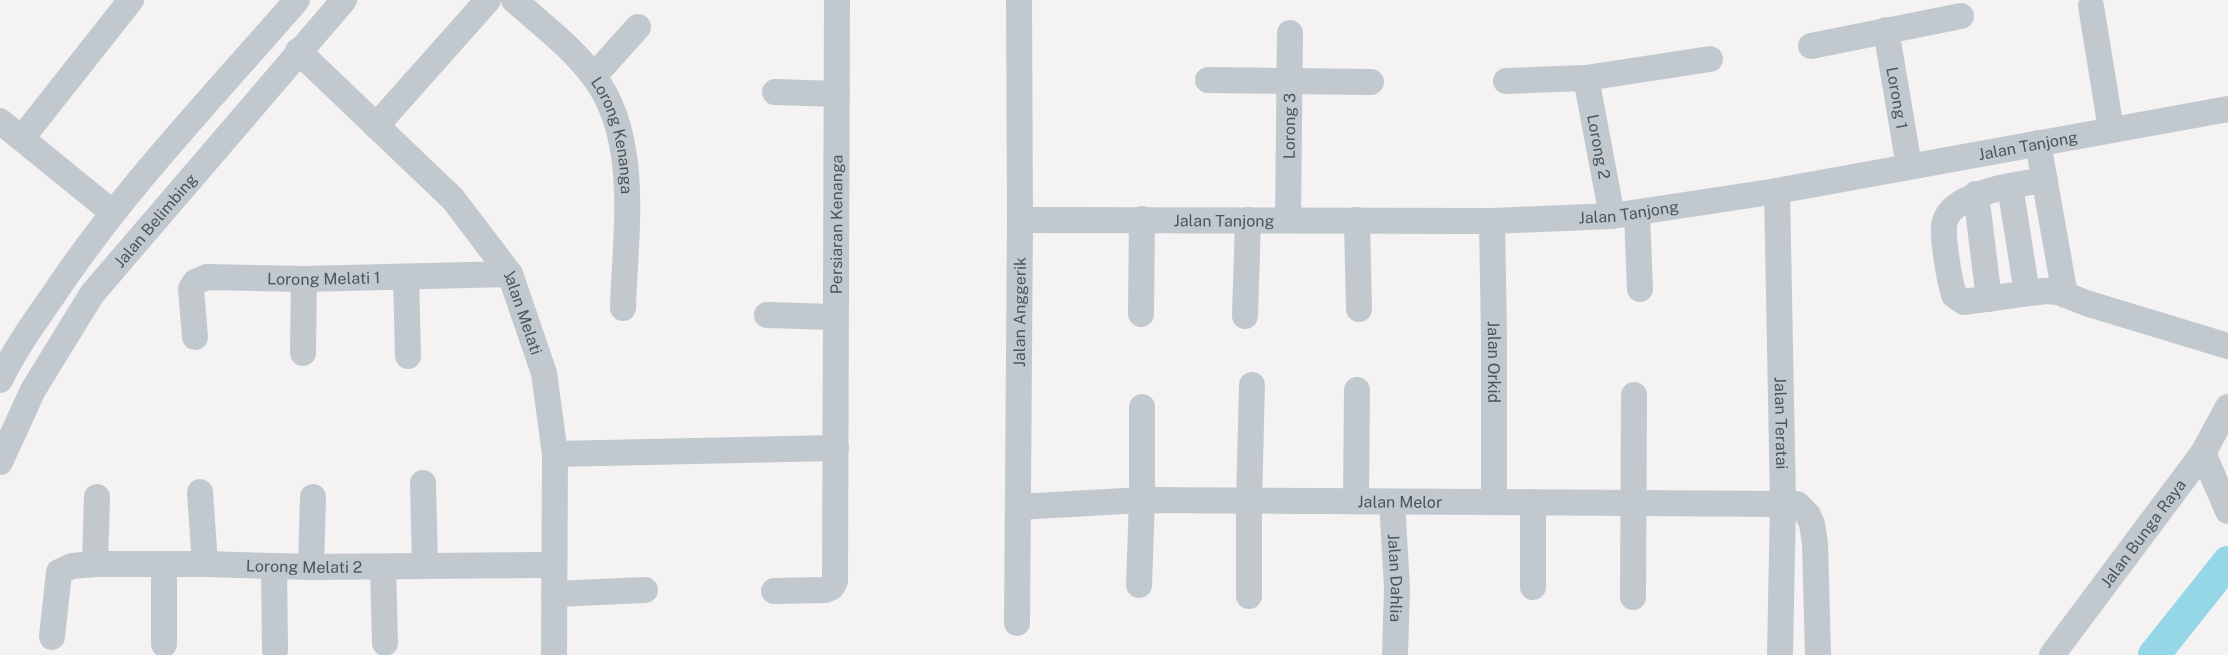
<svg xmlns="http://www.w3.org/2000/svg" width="2228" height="655" font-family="'Public Sans',sans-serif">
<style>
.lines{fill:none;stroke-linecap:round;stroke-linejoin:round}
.river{stroke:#95d7e7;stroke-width:32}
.minor{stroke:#c1c9cf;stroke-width:26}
.labels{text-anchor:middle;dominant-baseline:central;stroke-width:4;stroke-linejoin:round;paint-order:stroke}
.street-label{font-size:16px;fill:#4b555e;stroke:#fff}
</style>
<rect width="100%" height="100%" fill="#f4f2f2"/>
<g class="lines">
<!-- river -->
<path class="river" d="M2154,655L2228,562"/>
<!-- minor -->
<g class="minor">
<path id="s1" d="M514,0C541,24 573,48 594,77C641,139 625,235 623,308"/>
<path d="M2091,6L2111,129"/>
<path id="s2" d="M1886,30L1909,166"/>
<path d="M1811,46L1961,16"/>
<path id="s3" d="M298,51L453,199L510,274L544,373L555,454L554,655"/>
<path d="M594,76L638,27"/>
<path id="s4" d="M1586,78L1612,216"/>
<path d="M1208,80L1371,82"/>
<path d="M1506,81L1586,78L1710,59"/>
<path d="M775,92L837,94"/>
<path d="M0,121L112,212"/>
<path d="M376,126L488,0"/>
<path d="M22,138L131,0"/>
<path d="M2038,143L2065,295"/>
<path d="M2045,180C2020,184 1947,192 1944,226C1943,241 1949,279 1954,295L1964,302L2045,291L2059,292L2086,303L2228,346"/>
<path d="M2010,186L2027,293"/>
<path id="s5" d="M1777,191L1783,503L1780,655"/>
<path d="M1976,194L1989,299"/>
<path d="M1637,214L1640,289"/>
<path id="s6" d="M1020,220L1492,221L1612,216L1777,191L2228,109"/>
<path id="s7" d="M1288,220L1290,33"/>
<path d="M1357,220L1359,309"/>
<path id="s8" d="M1492,221L1494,336V502"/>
<path d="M406,277L408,356"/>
<path d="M1141,314L1142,219"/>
<path d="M767,315L835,317"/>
<path d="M1245,316L1248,220"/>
<path id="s9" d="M195,337L191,289L195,282L207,277L304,279L510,274"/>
<path d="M303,353L304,279"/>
<path d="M0,380C14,351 33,324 52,297C123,190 213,97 297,0"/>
<path d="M2203,453L2228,511"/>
<path d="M555,454L836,448"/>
<path id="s10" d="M0,462L33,390L92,294L344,0"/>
<path d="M423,483L425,566"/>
<path d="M200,492L205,564"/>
<path d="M1356,501L1357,390"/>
<path id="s11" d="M1392,502L1397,587L1395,655"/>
<path d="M1533,502V587"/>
<path id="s12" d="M1018,507L1142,500L1797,504L1808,515L1812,524L1815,543L1818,655"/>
<path d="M95,564L97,497"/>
<path d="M274,566L275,650"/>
<path d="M311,567L313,497"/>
<path d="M383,567L385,643"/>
<path d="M1139,585L1142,500V407"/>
<path id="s13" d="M774,591L825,590L832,587L835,581L837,0"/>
<path d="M554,594L645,590"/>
<path d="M1249,596V501L1252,385"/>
<path d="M1633,597L1634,395"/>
<path id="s14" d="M1017,623L1020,220L1019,0"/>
<path id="s15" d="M52,637L59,572L72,566L95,564H205L311,567L553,565"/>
<path d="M164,644V564"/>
<path id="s16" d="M2052,655L2203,453L2228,407"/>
</g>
</g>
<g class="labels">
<!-- street labels -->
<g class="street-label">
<text stroke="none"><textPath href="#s2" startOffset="69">Lorong 1</textPath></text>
<text stroke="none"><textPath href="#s7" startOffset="94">Lorong 3</textPath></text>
<text stroke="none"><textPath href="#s1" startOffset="174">Lorong Kenanga</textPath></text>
<text stroke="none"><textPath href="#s6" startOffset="1014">Jalan Tanjong</textPath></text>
<text stroke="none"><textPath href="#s4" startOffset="70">Lorong 2</textPath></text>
<text stroke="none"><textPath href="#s6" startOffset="609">Jalan Tanjong</textPath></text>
<text stroke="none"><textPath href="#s10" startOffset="289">Jalan Belimbing</textPath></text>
<text stroke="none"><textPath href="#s6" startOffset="204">Jalan Tanjong</textPath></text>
<text stroke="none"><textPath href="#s13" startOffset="422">Persiaran Kenanga</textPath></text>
<text stroke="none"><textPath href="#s9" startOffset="186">Lorong Melati 1</textPath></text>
<text stroke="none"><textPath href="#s14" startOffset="311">Jalan Anggerik</textPath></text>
<text stroke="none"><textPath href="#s3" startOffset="349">Jalan Melati</textPath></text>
<text stroke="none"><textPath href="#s8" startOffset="141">Jalan Orkid</textPath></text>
<text stroke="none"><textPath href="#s5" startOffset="232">Jalan Teratai</textPath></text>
<text stroke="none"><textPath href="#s12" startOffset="382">Jalan Melor</textPath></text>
<text stroke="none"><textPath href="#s16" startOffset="152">Jalan Bunga Raya</textPath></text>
<text stroke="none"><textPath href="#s15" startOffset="312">Lorong Melati 2</textPath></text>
<text stroke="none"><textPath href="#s11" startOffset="76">Jalan Dahlia</textPath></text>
</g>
</g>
</svg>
